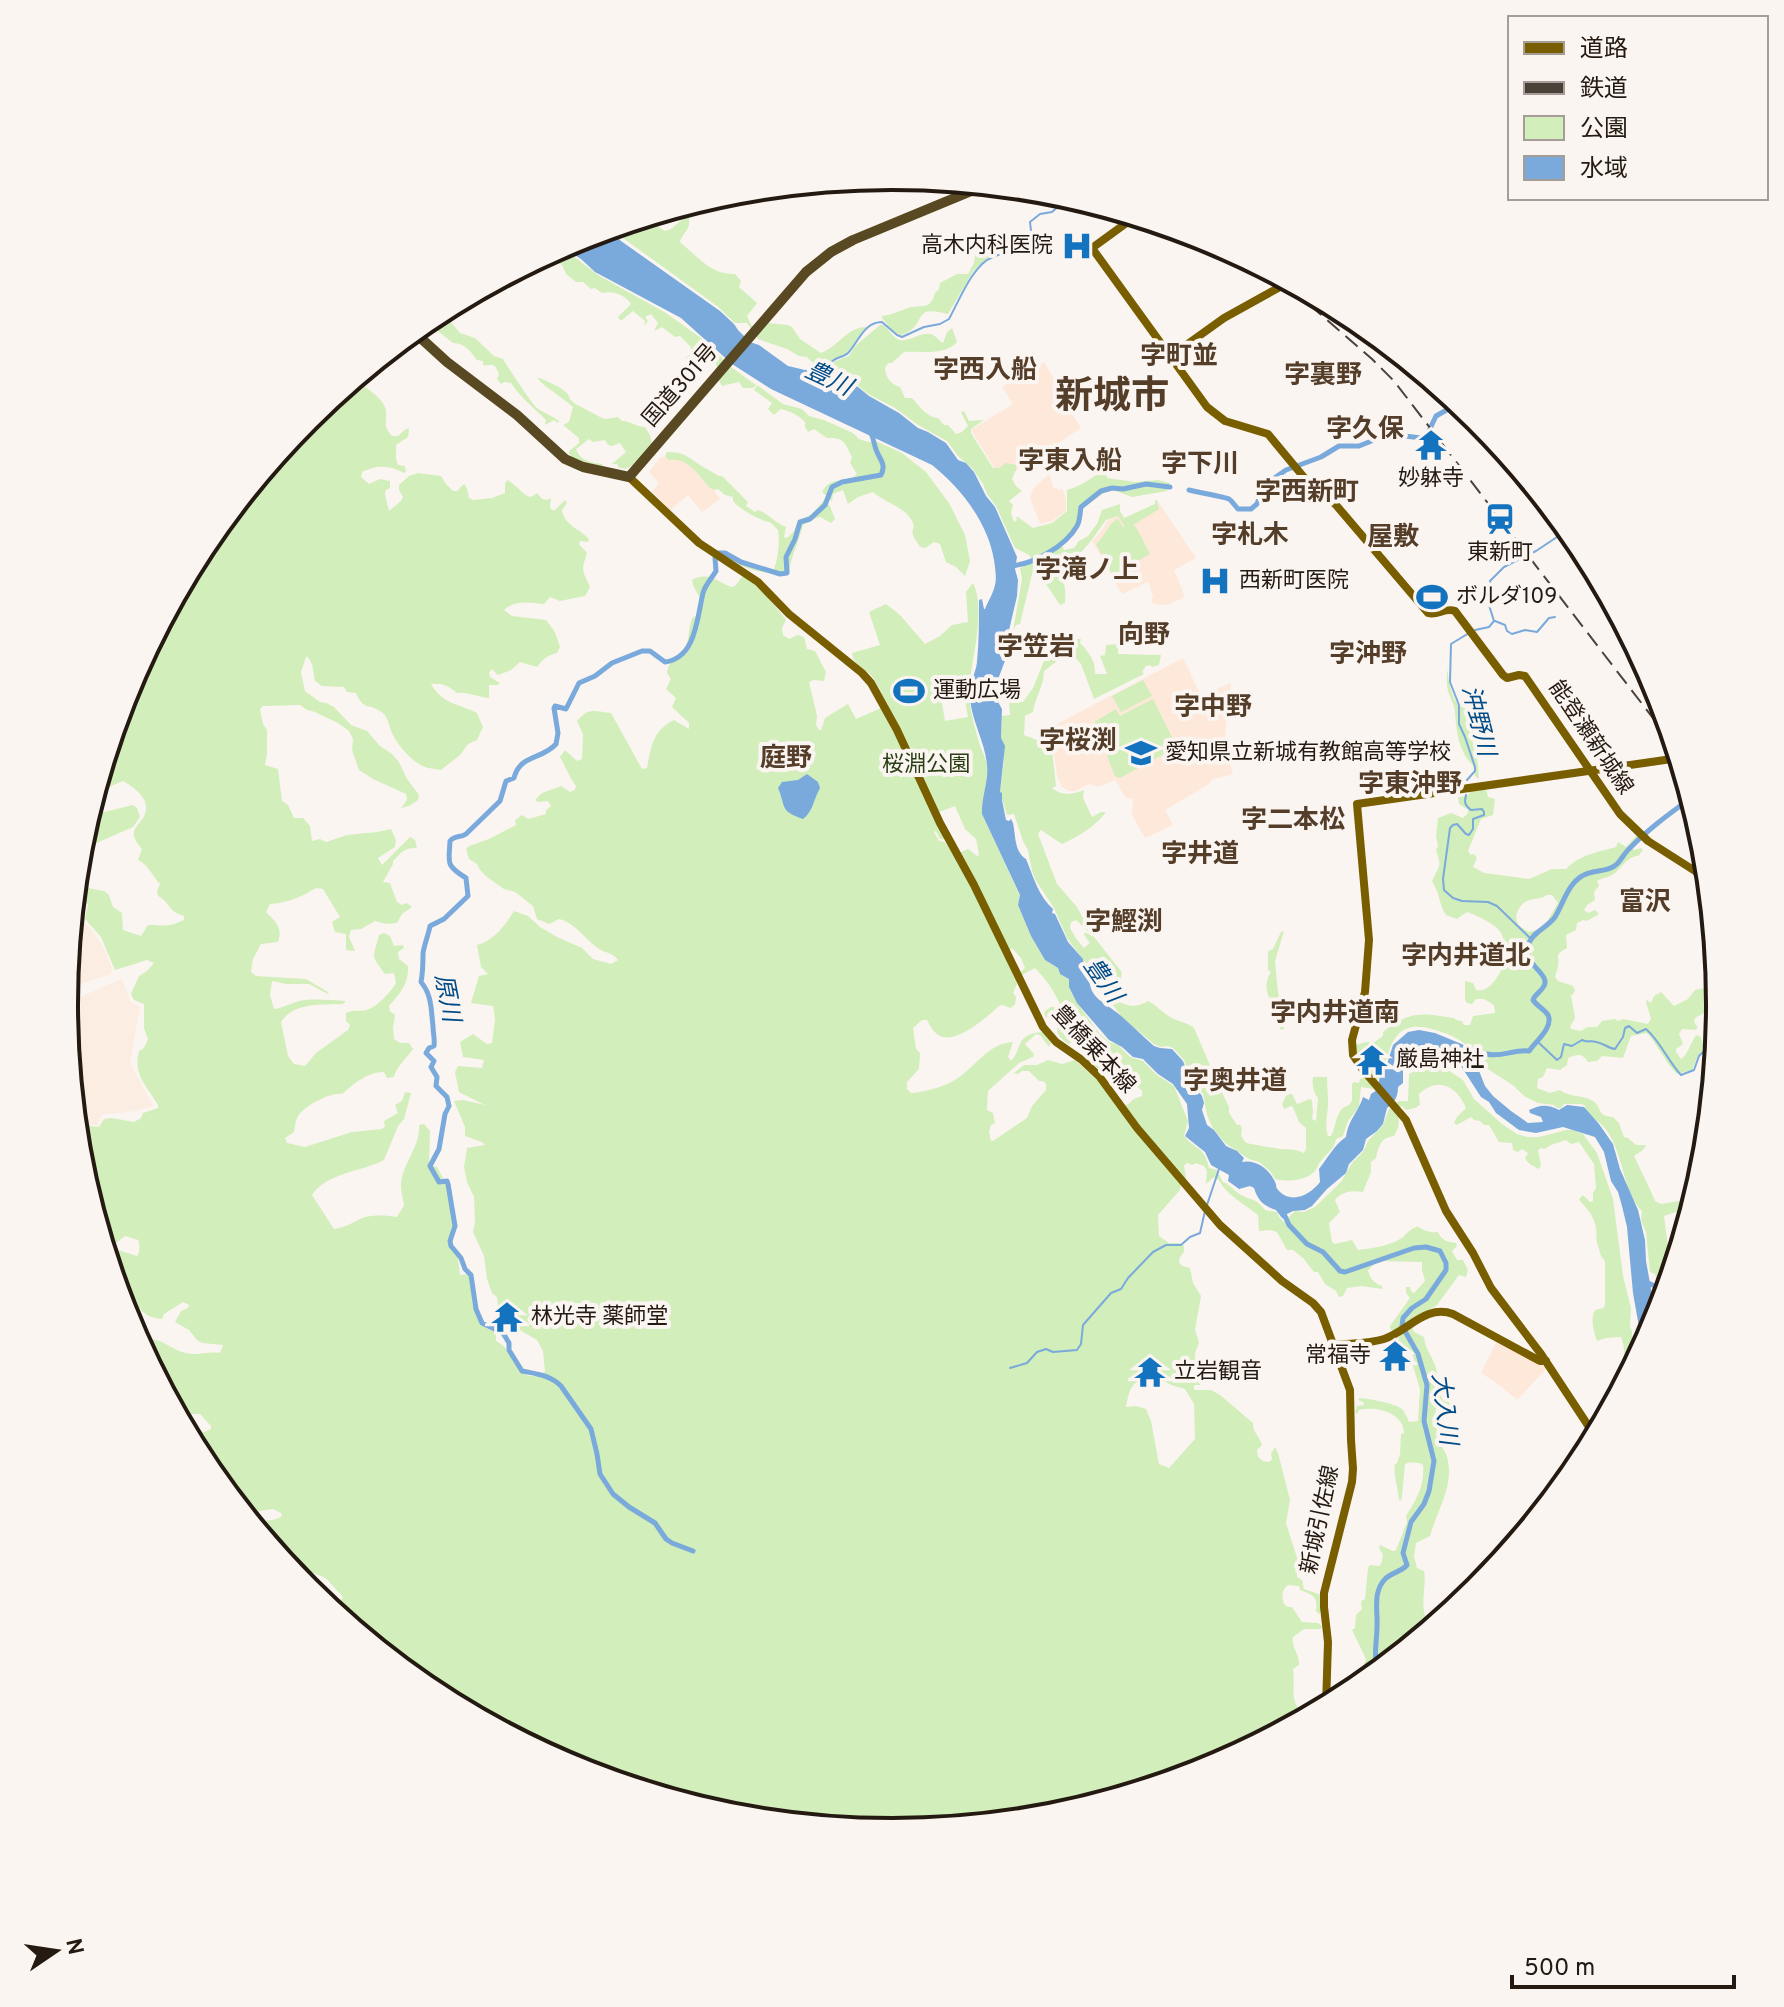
<svg xmlns="http://www.w3.org/2000/svg" width="1784" height="2007" font-family="Overpass,'Noto Sans JP',sans-serif">
<style>
.built{fill:#fbede1}
.education{fill:#fde8da}
.green{fill:#d2eebb;fill-rule:evenodd}
.water{fill:#7aa9dc}
.lines{fill:none;stroke-linecap:round;stroke-linejoin:round}
.stream{stroke:#7aa9dc;stroke-width:2}
.river{stroke:#7aa9dc;stroke-width:5}
.major{stroke:#795e00;stroke-width:8}
.highway{stroke:#584922;stroke-width:10}
.rail{stroke:#4a4139;stroke-width:2;stroke-dasharray:16 8;stroke-linecap:butt}
.labels{text-anchor:middle;dominant-baseline:central;stroke-width:8;stroke-linejoin:round;paint-order:stroke}
.poi-label{font-size:22px;fill:#241a11;stroke:#fbf5f1;text-anchor:start}
.street-label{font-size:22px;fill:#241a11;stroke:#fbf5f1}
.park-label{font-size:22px;fill:#2a3f13;stroke:#fbf5f1}
.water-label{font-size:24px;font-style:italic;fill:#004c89;stroke:#fbf5f1}
.quarter-label{font-size:26px;font-weight:bold;fill:#543d29;stroke:#fbf5f1}
.town-label{font-size:38px;font-weight:bold;fill:#543d29;stroke:#fbf5f1}
.rim{fill:none;stroke:#241a11;stroke-width:4}
</style>
<rect width="100%" height="100%" fill="#fbf5f1"/>
<!-- built -->
<g class="built">
<path d="M74,899L87,904L82,920L90,928L101,943L112,967L111,974L65,989Z"/>
<path d="M122,979L130,1001L140,1007L130,1063L153,1106L136,1111L101,1115L97,1125L76,1123L64,1004Z"/>
</g>
<!-- education -->
<g class="education">
<path d="M1044,362L1054,379L1060,377L1076,406L1070,410L1081,428L1002,480L971,430L1013,404L1002,387Z"/>
<path d="M680,456L706,480L720,499L702,512L688,495L670,510L652,491L659,483L649,472L661,457Z"/>
<path d="M1049,474L1054,489L1057,488L1058,490L1063,489L1066,500V511L1052,521L1040,524L1030,498L1033,489Z"/>
<path d="M1159,503L1196,558L1174,570L1185,597L1167,605L1153,604L1151,600L1153,596L1148,582L1122,594L1092,541L1103,529L1108,520L1118,516L1121,520Z"/>
<path d="M1183,658L1201,696L1231,683L1224,743L1233,774L1213,779L1206,786L1165,810L1173,825L1145,838L1132,815L1133,799L1126,798L1115,780L1098,787L1090,784L1075,791H1069L1062,787L1057,776L1051,732L1055,725Z"/>
<path d="M1497,1341L1547,1368L1518,1399H1516L1498,1384L1481,1373Z"/>
</g>
<!-- green -->
<g class="green">
<path d="M691,212L693,214L689,217C691,232 682,232 680,242C697,256 711,275 735,274L741,281L739,287L757,303L747,316L751,325L757,329L768,323L788,325L792,327L800,339L821,353C838,347 847,327 866,327L846,354L833,359L830,371L815,365L807,357L799,356L787,349L758,339L747,323H735L717,306L609,228C637,220 639,214 665,231L671,229Z"/>
<path d="M560,246L598,275L666,313L687,328L704,340L731,367L756,385L753,388H743L739,382L722,386C716,377 719,366 713,357L710,358L708,363L705,364L697,357L689,363L686,358L692,352L690,346L680,336L675,337L662,327L654,331L658,323L651,314L645,317L648,321L644,326L645,321L633,311L622,320H620L618,317L631,304C626,295 612,290 602,293L595,288L591,289L583,282H576L566,274L562,265L552,260L548,253Z"/>
<path d="M980,252H988L992,254L974,270L948,314C942,313 932,310 926,312C917,316 920,329 901,335L894,332L882,318V316C892,315 899,311 908,308C922,304 930,311 935,293L939,289L940,283L957,274H968L974,263L975,256Z"/>
<path d="M445,308L449,320L460,333L475,338L494,356L503,359C507,366 532,404 537,408C544,413 552,416 559,421L558,423L554,420L545,425L546,420C534,408 521,398 511,383L504,382L501,384L497,379L499,374C494,362 494,366 483,365V361L477,360C471,352 465,343 453,343L425,321Z"/>
<path d="M880,325H884C888,329 894,338 899,340C909,343 923,330 933,335C937,337 939,341 943,343L947,332L952,328L957,342C945,356 920,351 904,352L892,363H888L885,368C885,376 891,385 900,387L905,398H912C918,405 928,418 938,418L944,425H948L956,434L962,432L968,426L961,412L964,411L969,421L984,420L971,429V433L993,468H999L1006,463L1016,465L1017,467L1012,479L1016,486L1022,491L1009,501L1013,505L1011,513L1014,522L1017,520L1016,517H1018L1033,528L1052,523L1067,511V490C1084,485 1092,477 1106,469L1107,478L1135,482L1158,480L1170,483L1167,491L1132,497L1113,490L1102,494L1082,509L1078,523L1070,537L1062,545L1064,550L1074,548L1079,541L1088,536L1097,524L1102,510L1120,504V511L1124,518L1155,504V500H1157L1159,509L1133,525L1136,527L1150,554L1113,575L1096,544C1105,537 1108,523 1118,519L1123,527H1125L1118,516L1106,520L1091,541L1075,559L1061,567L1059,572C1065,580 1066,592 1065,603L1060,605L1034,566L1020,624L1016,625L1013,631L1022,579L1020,568L1033,561L1029,555L1015,548L996,506L987,494L983,484L972,468L958,456L947,441L918,425L895,408L868,394L857,385L833,371V362L849,356L854,347Z"/>
<path d="M537,378H540L559,387L568,394L570,399L574,403L600,417L605,419L618,417L622,421C631,421 636,427 645,427L650,435L652,444C649,449 636,463 631,466C627,470 624,468 619,468L617,464H612L626,452L620,443L612,446L608,445L605,440L593,442L589,439L576,449C580,461 592,463 603,464L602,466L575,460L569,454V451L579,443V438L563,425L569,422L573,407C561,396 547,389 537,378Z"/>
<path d="M355,379C363,386 379,395 384,405C390,417 380,424 392,436H398L406,429H409L408,437L396,445V459L398,465L405,466L406,472L404,473C389,465 377,465 362,472L361,477L369,484L380,479L390,481V488L386,490L385,494L389,511L401,501L403,497L399,490V485L409,476L418,473L441,476L446,484L453,491H457L464,484L467,488L469,498L473,500L492,498L505,493V483L508,480C516,485 524,496 531,497L537,493L542,499L547,500L551,498L550,507L552,510H555L565,500L567,503L562,510C564,525 580,529 589,539L588,542L580,541L579,544L587,553C581,572 582,569 590,587L585,596L560,601L550,597L544,604C528,603 517,599 504,610L512,616L546,620L555,632L560,647L557,653C548,655 543,659 537,667L520,662L511,670L498,675L492,669L489,673L490,677L500,683L498,685H489V698C478,697 468,692 457,693C449,686 442,683 431,684C443,705 458,703 477,713L483,727L477,740L468,744L460,755L441,770C437,769 433,769 428,768C414,764 398,747 392,733C389,726 388,715 380,711C368,703 364,711 356,693L347,692L344,687L322,686L315,681L312,664L308,657H306L301,672L305,691L320,702L326,703L334,707L351,725L367,731L380,746L392,754L399,762L407,779L419,795L418,800L409,806L401,808L407,800L406,794L373,779L359,770L352,750L353,739L349,731L338,723L315,712L307,710L300,705L263,706L260,709L263,724L267,730V754L265,765L278,769L282,801L288,805L294,818H303L310,826L312,841L320,839L326,842L347,835L377,832L391,829L396,840L395,847L378,858L382,865L410,837L415,840L417,848C404,847 401,853 393,861V864L383,882L390,883L397,902L402,905L407,903L412,907L402,914L397,923L386,924L375,921L361,929L351,930L349,937L355,951L346,950V934L335,932L332,922L340,917L323,889L316,888C301,897 288,903 270,904L266,912C276,922 283,928 278,942L261,944L253,959L251,972L256,976L306,979L328,992L329,994L326,993L309,984H286L272,981L270,995L274,1009C284,1008 290,1003 299,1001C313,998 331,1000 346,1001L343,1004C321,1005 294,1002 281,1022L288,1056L294,1064L305,1066L316,1053L348,1030L350,1025L346,1021V1013C354,1009 358,1012 366,1010C376,1008 391,992 396,983L394,973L385,974C370,954 373,959 379,935L384,933L390,936L394,946L403,945L404,948L398,952L399,959L408,966C409,983 401,993 389,1006L390,1011L395,1015L393,1028L394,1039L400,1043H409L413,1049C407,1058 396,1067 394,1077L387,1078L384,1072C367,1072 355,1083 342,1094C330,1092 302,1107 297,1118C295,1122 295,1127 294,1132L285,1138L287,1143L305,1147L352,1132L382,1129L385,1126L384,1121L398,1113L395,1105L402,1101L405,1092L411,1093L404,1119L398,1126L384,1160C361,1172 326,1173 312,1195L334,1229C346,1227 348,1225 358,1220C368,1214 386,1215 397,1217L404,1205C403,1199 401,1192 401,1186C401,1165 421,1147 419,1125L424,1124L430,1131L429,1165L437,1167L443,1178L449,1183L453,1224L448,1241L452,1251L458,1258L460,1275L468,1274L471,1278C473,1298 471,1325 496,1332V1341C500,1343 504,1346 506,1349C517,1363 520,1385 545,1372L543,1351L537,1340L499,1318L497,1297L492,1293L487,1279L484,1256L473,1232L475,1221L474,1197L467,1182L464,1167L467,1148L485,1145L482,1142L465,1136V1127L454,1101L463,1100L485,1105L459,1092L455,1072L458,1066L482,1068L484,1060L463,1057L460,1042L473,1034L487,1044L492,1043L495,1019L493,1006L471,1003L479,976L488,974L481,967L477,945C494,940 504,927 514,911L528,916L540,927L557,937L582,948L593,959L611,964L618,960C613,953 609,954 601,950C585,941 578,924 559,919L549,924L537,919L533,906L515,892L504,889L487,877L480,870L477,864L469,859L466,849L469,846L489,839L516,825L515,820L522,815L528,819L546,814V810L551,806L548,801L538,802L535,800L542,793L561,786L570,792L575,790L576,786C569,777 566,767 560,757L565,750L577,761L582,759L583,734L577,721C588,707 595,711 611,713L642,769L647,768C651,747 653,730 674,720L689,729V723L672,707L676,698L666,689L671,679L667,673C669,657 681,657 686,646C689,638 689,627 692,618L700,614C705,596 695,596 692,580C709,571 716,582 732,587L736,585L743,575L763,591L786,620L782,628L783,635L789,639L798,635L804,637L807,649L815,651L826,672L824,681L814,680L809,682L817,716L816,725L819,730H821L825,718L848,704L856,719L888,705C883,696 879,687 874,679C867,668 854,667 852,653L880,645L869,612L886,604L900,615L925,644L940,636L952,625L968,622L966,592L973,583C986,608 972,659 969,687C967,701 976,733 981,748C983,753 986,759 987,765C989,778 981,799 982,814L1020,896L1018,905L1031,936L1045,960L1058,968L1060,974L1069,979V987L1077,1003L1100,1034L1109,1042L1118,1045L1130,1057L1143,1061L1157,1075L1174,1086L1188,1121L1184,1136C1196,1151 1204,1145 1209,1168L1217,1170L1223,1182C1231,1185 1234,1191 1241,1195C1253,1201 1256,1198 1265,1210L1277,1212L1279,1217L1287,1225L1290,1222L1288,1218L1295,1211L1304,1212L1315,1207L1341,1182L1352,1163L1363,1152L1368,1141L1383,1125L1389,1109L1399,1101H1408L1409,1074L1420,1068L1431,1066L1445,1068L1463,1080L1474,1099L1502,1124L1517,1134L1527,1137H1539L1566,1130H1573L1583,1134L1597,1153L1613,1199L1623,1276L1631,1308L1630,1327L1632,1332V1347L1635,1362L1629,1372C1623,1361 1626,1349 1621,1337L1606,1338L1597,1341C1594,1333 1590,1318 1595,1310L1604,1308L1605,1304V1261L1601,1256L1596,1239C1598,1230 1594,1216 1587,1209C1584,1205 1581,1203 1579,1199L1583,1195L1590,1202L1593,1201V1193L1596,1188L1594,1164L1579,1142L1571,1144L1566,1140L1551,1145L1545,1149L1541,1148L1538,1150L1541,1165L1539,1169C1533,1166 1528,1164 1525,1158L1528,1153L1522,1149L1518,1152L1513,1150L1512,1143L1499,1142L1489,1125H1484L1480,1121L1474,1120L1471,1117L1457,1125L1454,1123L1457,1117L1466,1108C1457,1086 1438,1076 1419,1094L1420,1105L1415,1108L1406,1110L1402,1106L1396,1110C1400,1119 1400,1127 1394,1136C1380,1138 1379,1146 1376,1158L1371,1162V1172L1363,1192C1353,1190 1342,1191 1335,1200L1340,1212L1329,1223L1332,1242L1335,1244L1352,1240L1358,1250C1371,1248 1392,1246 1403,1237C1408,1232 1411,1229 1418,1226C1423,1231 1431,1233 1438,1232C1441,1240 1447,1242 1456,1243L1457,1246L1452,1251L1457,1260H1463L1468,1270L1466,1277L1459,1275L1437,1305L1410,1322L1414,1332L1424,1337C1425,1349 1433,1357 1436,1368C1439,1380 1436,1391 1444,1401H1448L1452,1407L1448,1412L1441,1410L1438,1407L1436,1409C1434,1420 1438,1435 1442,1446C1443,1449 1446,1453 1447,1457C1455,1485 1437,1510 1430,1536L1416,1543L1414,1556L1417,1568L1424,1571C1427,1587 1419,1604 1427,1621L1437,1622L1357,1687L1358,1685L1366,1680L1364,1664L1366,1659L1352,1630L1355,1628L1356,1615L1362,1609L1361,1601L1365,1599L1368,1568L1370,1565L1379,1566L1381,1564L1383,1555L1379,1548L1380,1545L1393,1551L1396,1550L1407,1522L1406,1516C1416,1500 1425,1486 1423,1465C1418,1462 1410,1462 1405,1464L1402,1496L1401,1501L1399,1500C1398,1488 1393,1475 1395,1464L1397,1463L1400,1454L1401,1434L1404,1433C1403,1412 1376,1406 1359,1410L1357,1414L1355,1412L1357,1406L1364,1405L1363,1402L1358,1400L1360,1398C1370,1399 1394,1403 1402,1409C1404,1411 1408,1419 1409,1422L1418,1421L1420,1389L1412,1363L1414,1360L1412,1353L1408,1348L1398,1347L1399,1336L1390,1329V1326L1410,1298L1406,1293V1287H1410L1411,1291L1414,1293L1425,1281L1422,1270V1262L1378,1261L1368,1270C1370,1279 1374,1283 1382,1286L1383,1289L1361,1286L1347,1288L1343,1296L1339,1297L1336,1291L1325,1284L1318,1272H1314L1303,1258L1293,1250H1287L1277,1232L1270,1230L1259,1231L1258,1215C1247,1206 1224,1193 1219,1180L1214,1177L1206,1184L1207,1171L1204,1166L1196,1163L1192,1165L1187,1163L1184,1166L1186,1178L1181,1185L1180,1190L1158,1215L1159,1236L1169,1243H1180L1184,1246V1252L1180,1257L1179,1262L1182,1266L1190,1268L1193,1283L1201,1296L1195,1330L1199,1342C1198,1347 1194,1353 1195,1359C1196,1365 1201,1372 1203,1381L1200,1385H1194V1390H1211L1220,1395L1253,1423C1252,1431 1260,1437 1262,1445L1257,1450L1258,1457L1263,1461L1269,1462L1272,1459L1271,1454L1275,1447L1278,1453L1290,1500L1286,1523L1298,1561L1297,1577L1302,1580L1304,1589L1321,1595V1612L1319,1614L1316,1611C1318,1596 1313,1595 1300,1590L1299,1586L1288,1585C1281,1591 1282,1596 1284,1604L1288,1607H1292L1302,1622L1318,1623L1322,1626L1321,1629H1304L1293,1637C1291,1648 1300,1654 1299,1665L1293,1669C1296,1690 1287,1704 1308,1716L1208,1769L1053,1816L892,1831L730,1815L575,1768L432,1692L310,1592C322,1592 330,1599 341,1600L343,1597C340,1593 337,1591 334,1587C325,1577 327,1578 313,1573C304,1570 299,1566 289,1568L254,1525C262,1519 275,1522 282,1516L281,1513L273,1509L245,1513L203,1463L185,1428L204,1432L211,1429V1426L200,1414H188L179,1406H173L144,1352L142,1341C159,1334 170,1350 186,1353C198,1356 208,1351 220,1353L223,1345L202,1343L197,1340L189,1330L175,1322L181,1311L188,1308L189,1305L183,1302L164,1314L162,1319C138,1317 139,1303 127,1289C125,1286 118,1283 115,1281L105,1248H112L137,1256C140,1252 140,1245 138,1240L125,1236L114,1245L105,1246L102,1239L111,1236L100,1231L80,1165L76,1129L81,1125L99,1127L104,1119L111,1118L134,1122L141,1118L143,1113L158,1108V1105C146,1085 133,1075 139,1051L144,1048L148,1039L144,1028V1004L134,1000L131,994L139,976L147,971L154,963L147,960L115,970L101,937L85,919L88,904L75,896L76,882L83,887L104,891L109,895L113,907L122,913L123,930L141,936L148,925C167,925 166,928 184,920V916C167,911 171,903 158,896L157,891L160,884C152,876 149,865 138,860L142,849C138,844 133,839 134,832C135,826 141,822 144,816C152,800 135,788 123,781L109,787L96,788L127,686L204,543L307,418ZM963,678L966,679L964,694L968,717L945,721L939,686H942L944,696L957,694ZM955,806L965,829L976,839L979,855L977,856L968,849L954,855L945,842L939,841L934,832L936,831L940,839H947L939,812ZM1013,949L1021,958L1025,968L1020,973L1022,975L1035,968C1045,978 1056,993 1061,1007H1051L1044,1012L1046,1018L1055,1010L1058,1012C1061,1031 1050,1030 1068,1044L1085,1036L1090,1044L1091,1051L1085,1057L1101,1071L1111,1066L1118,1068L1142,1091V1096L1134,1099L1126,1106L1075,1060L1062,1064L1048,1060L1037,1065H1024L1014,1073L1018,1074L1022,1071H1029L1039,1081H1043L1046,1084V1090L1032,1106L1027,1118L993,1141H991L989,1132L991,1125L995,1123L993,1113L987,1110L988,1091L1019,1063L1033,1057L1034,1054L1025,1044L1036,1034L1040,1035L1049,1047L1051,1043L1042,1032C1015,1034 1023,1048 1011,1061L1008,1057L1013,1042C988,1043 975,1068 955,1080C943,1087 925,1092 911,1093L907,1089V1082L919,1069L920,1053L916,1049L913,1028L922,1020H927C930,1026 934,1033 940,1036C957,1044 987,1017 999,1006L1002,1005L1011,1008L1015,1004L1016,997L1013,993L1017,984L1004,954L1008,950ZM1156,1377L1171,1385L1185,1389L1194,1404L1195,1439L1169,1468L1159,1464L1151,1421L1146,1409L1136,1406L1126,1407C1130,1386 1133,1378 1156,1377Z"/>
<path d="M757,385L783,404L802,409L809,416L824,420L853,433L859,439L868,442H878L902,453L926,472L949,503L965,535L970,561L965,576L956,567L946,562L940,544L934,542L925,548L920,547C918,543 914,539 913,535C911,526 916,530 912,521C904,506 885,503 873,492L858,497L848,504L843,490L833,494L832,501L822,492C831,474 846,486 857,474L850,463L852,457C845,443 844,437 827,438L814,429L808,432L805,427V422C797,414 791,412 781,409L774,415L768,409L772,403L754,390Z"/>
<path d="M667,452C685,452 686,456 700,465C706,469 713,472 719,476H722L748,502L746,506L755,512L758,510C769,514 775,523 786,527L784,537L787,538L794,531L798,521L812,514L824,500L830,506L835,519L831,523L820,517L816,518L803,525C799,541 791,556 789,573C767,575 745,570 727,558V556C740,564 759,573 774,569C778,559 780,540 778,530L770,522C762,522 738,508 733,501V497L725,495L718,489L714,490L709,487C698,474 687,457 669,460L665,456Z"/>
<path d="M1020,633L1023,638V646L1035,643L1037,646L1041,645L1042,642L1054,640L1066,648L1077,639H1081L1080,643C1089,652 1096,662 1095,674H1107L1100,656L1105,655L1106,645L1118,644V654L1161,655L1159,665L1152,667L1150,665L1146,666L1142,672L1144,674L1094,699L1081,664L1075,657L1061,658L1044,671C1044,686 1035,697 1033,712L1025,716L1024,735L1037,740L1050,731L1056,786L1052,788C1062,796 1072,795 1084,790L1083,798L1092,817L1101,812H1106C1095,827 1079,836 1062,844L1041,830L1038,834L1057,884L1077,907L1092,935L1076,920L1071,922L1070,928L1077,940L1084,948L1090,943L1084,935L1085,932L1094,937L1121,971C1124,980 1115,985 1108,990V997L1113,1002L1117,1001C1130,1007 1135,1008 1148,1001C1156,1005 1162,1012 1170,1017C1178,1022 1187,1022 1194,1028L1212,1070H1218L1220,1073L1216,1080L1229,1107V1113L1237,1125H1240L1242,1128L1241,1136L1246,1143C1256,1145 1266,1147 1275,1148C1288,1151 1290,1147 1304,1153L1306,1149V1128L1299,1122L1293,1107L1291,1106L1284,1109L1282,1104C1285,1099 1285,1094 1292,1094L1297,1104L1310,1099L1312,1101L1313,1112L1312,1119L1316,1121L1318,1098C1313,1093 1312,1083 1313,1077H1327C1327,1086 1328,1094 1328,1103C1328,1115 1324,1124 1328,1136H1331C1337,1125 1335,1109 1349,1105L1352,1101V1084L1354,1082L1359,1083L1360,1079L1369,1075V1071C1359,1063 1355,1058 1356,1045L1366,1042L1373,1043L1383,1036V1032C1411,1010 1421,1013 1454,1018L1456,1020L1462,1021L1464,1025H1470L1473,1016L1495,1013L1494,1005L1484,999H1476L1472,1004L1467,1003L1465,1000V981L1473,983L1476,990C1490,993 1497,977 1504,966C1503,960 1500,953 1501,946C1502,943 1503,941 1503,939C1503,926 1477,916 1467,912L1457,919L1446,915C1439,905 1439,890 1432,882C1438,865 1443,870 1436,850L1438,846L1436,836L1438,818L1451,813L1463,818L1468,813V810L1459,804L1458,797L1467,796L1471,791L1486,789L1488,797L1495,799L1493,815L1481,819L1468,851L1471,855L1474,854L1477,858L1473,867L1484,873L1529,879L1552,869H1566C1579,855 1598,852 1616,847L1618,842L1626,847L1637,835L1639,838L1632,848L1634,850L1641,848L1643,850C1634,861 1644,852 1631,858C1623,862 1619,872 1610,876C1606,878 1601,878 1597,881L1599,886L1594,892L1595,900L1587,905L1584,910L1588,913L1595,910L1599,914L1587,921L1583,920L1577,923L1576,930L1566,935L1567,948C1553,956 1560,955 1558,967C1557,970 1556,973 1555,977L1558,981L1573,986L1575,991L1571,996L1575,1018L1570,1027L1571,1029L1581,1031L1587,1027H1597L1602,1021L1615,1019L1618,1021L1623,1019L1648,1024L1651,1019L1646,1002L1647,1000L1651,1003L1654,996L1661,992L1674,1006L1688,999L1695,990L1714,986L1718,988V999L1720,1004L1695,1018L1694,1022L1698,1028L1695,1030L1682,1029L1679,1034L1683,1044L1676,1049V1052L1681,1059C1687,1056 1691,1042 1696,1035L1701,1037L1704,1048L1697,1058L1692,1070L1677,1074L1669,1065L1650,1036L1646,1033L1631,1036L1623,1058L1602,1056L1597,1061L1588,1062C1582,1053 1578,1054 1568,1058L1567,1065L1560,1070L1547,1068L1543,1077L1538,1079L1537,1088L1550,1093L1560,1090C1570,1098 1582,1094 1593,1101C1603,1108 1596,1116 1613,1117L1619,1123L1624,1137L1628,1138L1636,1145H1646L1643,1150L1634,1156C1641,1171 1649,1186 1655,1201L1661,1204L1679,1201L1682,1210L1664,1216L1669,1254L1673,1257H1676L1658,1317V1310L1655,1309L1653,1306L1652,1288C1656,1283 1657,1281 1655,1274L1650,1272L1646,1232L1641,1220L1642,1211C1617,1185 1626,1130 1586,1115L1585,1106L1582,1104H1564L1561,1108H1557L1554,1105L1538,1103L1524,1096L1514,1086L1483,1066V1062L1486,1057H1476C1465,1041 1455,1036 1435,1030C1409,1022 1395,1029 1388,1055C1387,1061 1382,1066 1380,1072C1377,1078 1378,1083 1374,1089L1361,1087L1359,1107L1348,1121L1343,1136L1336,1139C1334,1150 1328,1152 1321,1161C1318,1164 1317,1169 1314,1172C1305,1181 1286,1182 1275,1179L1270,1171L1259,1162L1249,1159L1225,1143L1212,1127L1207,1115L1203,1094L1188,1073L1184,1060L1173,1048L1167,1046L1161,1047L1154,1044L1137,1030L1121,1016L1101,989L1091,970L1067,938L1054,908L1036,881L1032,871L1028,850L1023,841L1014,814L1007,815L1000,792L1004,761L1001,738L1002,716L1010,715L1009,702H1023L1033,688L1048,651L1047,648H1039L1033,654L1023,651L1019,653L1020,648L1017,645L1015,635ZM1547,895H1552L1558,903L1543,928L1529,932C1526,930 1520,927 1518,924C1513,915 1520,904 1527,901C1534,898 1540,900 1547,895Z"/>
<path d="M1447,669C1449,679 1451,699 1460,706C1461,707 1471,710 1472,711L1475,719L1477,721L1486,718L1489,720L1483,730L1472,740L1477,754L1479,779L1475,776L1473,765C1459,753 1456,730 1455,712C1455,706 1451,700 1449,694C1446,686 1447,677 1447,669Z"/>
<path d="M1143,680L1152,696L1121,712L1112,696Z"/>
<path d="M1153,699L1177,747L1120,778L1115,776L1094,722L1116,709L1120,716Z"/>
<path d="M133,805L137,808L140,817L133,827L92,845L84,827L88,816Z"/>
<path d="M1284,931L1275,961L1278,993L1286,1013L1292,1012L1298,1015L1296,1018H1286L1283,1021L1284,1028L1283,1030L1280,1029C1279,1023 1278,1015 1275,1009C1268,996 1262,987 1271,972L1268,970V951L1273,949L1281,932Z"/>
</g>
<!-- water -->
<g class="water">
<path d="M608,229L621,241L720,311L734,324L738,330L750,342L759,345L788,366L805,370L818,367L824,370L829,374L840,377L858,387L869,396L899,413L918,428L928,432L946,443L958,460L966,463L974,472L986,496L995,507L1017,557L1015,569L1018,580L1017,596L1007,639L1006,658L993,693L1002,709L1001,738L1005,746L1000,792L1002,793V800L1006,820L1009,821L1011,819L1013,823C1016,837 1014,851 1026,859C1033,876 1039,897 1053,909L1052,913L1055,914L1068,942L1083,959L1084,964L1090,970C1086,998 1102,1000 1120,1015C1132,1025 1142,1036 1154,1046L1160,1048L1172,1049L1183,1061L1189,1077L1202,1096L1204,1103L1202,1110L1207,1125L1214,1130L1226,1146L1237,1151L1244,1158L1242,1162C1255,1159 1268,1168 1274,1180C1279,1189 1273,1184 1280,1192C1293,1204 1311,1194 1320,1182L1319,1169C1327,1159 1335,1144 1346,1137C1349,1118 1358,1113 1363,1097L1369,1100L1371,1094L1377,1090L1380,1076L1387,1064L1393,1045L1408,1032L1419,1030L1435,1033L1464,1045L1474,1058L1485,1086L1493,1096L1511,1111L1528,1123L1543,1122L1541,1117L1530,1113L1529,1110C1541,1105 1547,1104 1559,1110L1567,1105L1584,1107L1599,1124L1613,1144L1620,1169L1638,1210L1645,1240L1646,1261L1655,1311L1656,1323L1639,1353L1636,1332L1639,1327L1633,1293L1627,1227L1622,1206L1618,1192L1611,1181L1604,1152L1595,1137L1563,1127L1536,1133L1519,1130L1496,1113L1489,1102L1481,1097L1459,1063L1450,1057H1445C1439,1047 1427,1046 1417,1047L1412,1054L1406,1056L1403,1066V1083L1398,1087C1398,1096 1395,1103 1387,1108L1383,1124L1377,1131L1366,1139L1363,1150L1349,1164L1346,1173L1327,1189L1312,1206L1305,1210L1293,1211L1287,1214L1285,1219L1282,1218L1276,1210C1264,1206 1258,1201 1254,1188L1250,1186L1239,1189L1228,1181L1229,1175L1211,1165L1205,1152L1185,1136L1189,1128L1187,1104L1173,1084L1158,1074L1143,1059L1133,1057L1122,1047L1109,1040L1077,1003L1069,987V979L1060,974L1058,968L1045,960L1031,936L1018,905L1020,895L982,814C981,798 989,780 987,765C985,740 969,717 970,692C970,682 976,672 977,662C979,641 979,621 979,600L982,599L984,609H985C988,601 993,594 995,585C997,578 995,568 994,560C988,523 961,488 932,465L771,389L732,364L681,318L595,272L581,259L561,246L576,238Z"/>
<path d="M807,774L818,782L820,788C814,798 813,812 803,819C779,811 786,806 778,788L782,782L798,780Z"/>
</g>
<g class="lines">
<!-- stream -->
<g class="stream">
<path d="M832,377C832,373 830,368 831,363C834,357 843,358 848,353C859,341 864,322 882,322L897,335L902,337L924,327L940,324L949,319C959,301 973,264 993,257C1005,252 1018,251 1029,245L1032,239L1030,222L1040,214L1052,212L1070,196"/>
<path d="M1494,621L1488,602L1491,587L1490,581L1504,567L1536,551L1560,535L1567,528"/>
<path d="M1495,621L1505,625L1507,631L1512,634L1525,630L1537,632L1549,618L1555,617"/>
<path d="M1475,630L1489,627L1494,621"/>
<path d="M1467,780L1475,771V767L1465,737L1459,724V705L1450,682L1451,644L1469,633"/>
<path d="M1466,795C1464,803 1465,805 1471,810L1482,809L1484,812V815L1473,819V829L1469,835L1466,834L1457,824L1453,825L1450,828L1443,879L1444,890L1453,898L1462,901L1488,902L1497,906L1530,938"/>
<path d="M1538,1042L1557,1060L1561,1057L1564,1044L1572,1046L1582,1040C1588,1043 1590,1040 1596,1042C1603,1043 1608,1048 1615,1049L1623,1037L1625,1028L1629,1026L1637,1033L1646,1029C1660,1041 1668,1061 1681,1075L1694,1070L1699,1056L1705,1050L1711,1033L1718,1025"/>
<path d="M1207,1205L1219,1169"/>
<path d="M116,1284L123,1289L120,1298"/>
<path d="M121,1300L123,1306"/>
<path d="M125,1313L138,1324L143,1351"/>
<path d="M1010,1368L1027,1363L1037,1352L1046,1349L1053,1352L1077,1350L1081,1344L1083,1325L1111,1293L1121,1289L1128,1278L1153,1252L1166,1245H1181L1190,1237L1200,1233L1205,1211"/>
</g>
<!-- river -->
<g class="river">
<path d="M1189,490C1196,492 1226,497 1229,499C1231,500 1237,508 1238,509H1251L1257,504L1263,486L1286,470L1321,457L1339,446H1359L1379,438L1397,435L1421,438L1428,433L1436,416L1459,403"/>
<path d="M1009,566C1032,565 1065,547 1077,526C1080,521 1080,513 1081,507L1101,491L1112,488L1123,489L1146,484L1170,487"/>
<path d="M1473,1064L1487,1054C1501,1058 1514,1049 1529,1051C1535,1042 1554,1027 1548,1015C1544,1009 1537,1006 1533,1000C1535,994 1541,992 1544,986C1551,973 1520,964 1529,943C1533,932 1548,927 1555,917C1563,904 1568,884 1582,876C1593,869 1608,873 1617,864C1621,860 1624,854 1628,850C1647,830 1669,814 1691,798"/>
<path d="M1284,1214L1289,1225L1307,1244L1323,1252L1340,1271L1345,1272L1414,1248L1426,1247L1440,1251L1446,1263V1270L1426,1299L1412,1308L1403,1318L1402,1326L1418,1354L1427,1385L1424,1421L1434,1461L1429,1491L1424,1504L1411,1522L1403,1553L1407,1565C1401,1572 1393,1572 1386,1578C1372,1592 1378,1610 1377,1626C1377,1642 1373,1655 1378,1670"/>
<path d="M1648,1283L1666,1291"/>
<path d="M693,1551L672,1543L666,1539L655,1523L629,1507L613,1494L600,1474L597,1454L591,1429L561,1386C550,1375 537,1374 522,1371L509,1350V1343L503,1333L482,1323L476,1309L471,1275L465,1269L461,1258L451,1246L450,1241L455,1226L448,1184L447,1181L439,1182L430,1166L439,1149L445,1114L449,1106L447,1097L436,1086L437,1077L431,1067L434,1061L426,1053L429,1048L434,1046C435,1038 433,1034 433,1026C431,1010 432,995 421,982C423,972 423,964 423,954C423,948 429,933 430,926L444,919L468,896L466,878C445,865 449,863 450,841C455,835 461,838 466,834L500,801L506,781L514,778C520,754 542,760 556,744L558,733L554,708L555,706L566,709L579,683L595,676L612,663L642,651H650L665,662C696,658 697,618 703,593C705,585 712,578 716,571L715,558L718,553H725L741,562L780,574L787,573L786,557L795,539L800,522L810,519L825,505L832,487L842,482L881,475C886,465 881,461 877,452C874,446 874,439 871,433"/>
</g>
<!-- major -->
<g class="major">
<path d="M1136,216L1092,248L1207,407L1225,421L1268,434L1307,481L1336,505L1428,613C1438,616 1445,607 1455,611L1503,675L1507,678L1519,675L1525,676L1620,814L1648,841L1695,871L1701,876L1709,894"/>
<path d="M1171,356L1224,318L1289,282"/>
<path d="M629,477L699,543L758,582L789,614L862,673L871,683L897,730L940,823L974,885L1043,1027L1056,1042L1082,1060L1099,1076L1137,1128L1220,1225L1282,1281L1313,1303L1321,1312L1350,1390L1351,1440L1353,1469L1352,1482L1324,1593V1607L1328,1642L1326,1706"/>
<path d="M1334,1345C1350,1343 1368,1344 1384,1339C1408,1331 1426,1304 1453,1314L1540,1361H1546"/>
<path d="M1595,1436L1541,1354L1491,1288L1473,1253L1446,1211L1406,1120L1363,1070L1353,1055L1352,1040L1365,992L1369,940L1357,804L1679,758"/>
</g>
<!-- highway -->
<path class="highway" d="M413,331L447,362L517,415L565,459L583,467L629,477L806,272L831,252L853,240L986,185"/>
<!-- rail -->
<path class="rail" d="M1273,273L1372,359L1394,381L1676,748"/>
</g>
<!-- icons -->
<defs>
<symbol id="hospital-bare" viewBox="-9 -9 18 18"><path d="M-5-5h3v3.5h4V-5h3V5h-3V1.5h-4V5h-3Z" fill="#1473bf" stroke="#fbf5f1" stroke-width="2.5" paint-order="stroke"/></symbol>
<symbol id="temple-bare" viewBox="-9 -9 18 18"><path d="M0-6L5-2H3V0L6.5 2.5H4V6H1.5V3h-3V6H-4V2.5H-6.5L-3 0V-2H-5Z" fill="#1473bf" stroke="#fbf5f1" stroke-width="2.5" paint-order="stroke"/></symbol>
<symbol id="station-bare" viewBox="-9 -9 18 18"><path d="M-3-6H3Q5-6 5-4V2Q5 4 3 4L4.5 6H3L1.5 4h-3L-3 6H-4.5L-3 4Q-5 4-5 2V-4Q-5-6-3-6ZM-3.5-4v3h7v-3ZM-3.5 1v1.5H-2V1ZM2 1v1.5H3.5V1Z" fill="#1473bf" stroke="#fbf5f1" stroke-width="2.5" paint-order="stroke"/></symbol>
<symbol id="stadium-bare" viewBox="-9 -9 18 18"><path d="M0-5a6.5 5 0 1 0 0 10a6.5 5 0 1 0 0-10ZM-3.5-1.8h7v3.6h-7Z" fill="#1473bf" stroke="#fbf5f1" stroke-width="2.5" paint-order="stroke"/></symbol>
<symbol id="school-bare" viewBox="-9 -9 18 18"><path d="M0-5L7-2L0 1L-7-2ZM-4 1L0 2.5L4 1V4Q0 6-4 4Z" fill="#1473bf" stroke="#fbf5f1" stroke-width="2.5" paint-order="stroke"/></symbol>
</defs>
<g fill-rule="evenodd">
<use href="#hospital-bare" x="1055" y="224" width="44" height="44"/>
<use href="#temple-bare" x="1409" y="423" width="44" height="44"/>
<use href="#station-bare" x="1478" y="497" width="44" height="44"/>
<use href="#hospital-bare" x="1193" y="559" width="44" height="44"/>
<use href="#stadium-bare" x="1410" y="575" width="44" height="44"/>
<use href="#stadium-bare" x="887" y="669" width="44" height="44"/>
<use href="#school-bare" x="1119" y="731" width="44" height="44"/>
<use href="#temple-bare" x="1350" y="1038" width="44" height="44"/>
<use href="#temple-bare" x="485" y="1295" width="44" height="44"/>
<use href="#temple-bare" x="1373" y="1334" width="44" height="44"/>
<use href="#temple-bare" x="1128" y="1350" width="44" height="44"/>
</g>
<g class="labels">
<!-- poi labels -->
<g class="poi-label">
<text x="1053" y="246" text-anchor="end">高木内科医院</text>
<text x="1431" y="479" text-anchor="middle">妙躰寺</text>
<text x="1500" y="553" text-anchor="middle">東新町</text>
<text x="1239" y="581">西新町医院</text>
<text x="1456" y="597">ボルダ109</text>
<text x="933" y="691">運動広場</text>
<text x="1165" y="753">愛知県立新城有教館高等学校</text>
<text x="1396" y="1060">厳島神社</text>
<text x="531" y="1317">林光寺 薬師堂</text>
<text x="1371" y="1356" text-anchor="end">常福寺</text>
<text x="1174" y="1372">立岩観音</text>
</g>
<!-- street labels -->
<g class="street-label">
<text transform="translate(681 386) rotate(-49)">国道301号</text>
<text transform="translate(1590 738) rotate(56)">能登瀬新城線</text>
<text transform="translate(1093 1050) rotate(47)">豊橋乗本線</text>
<text transform="translate(1321 1520) rotate(-78)">新城引佐線</text>
</g>
<!-- park labels -->
<g class="park-label">
<text x="926" y="765">桜淵公園</text>
</g>
<!-- water labels -->
<g class="water-label">
<text transform="translate(828 380) rotate(25)">豊川</text>
<text transform="translate(1477 721) rotate(76)">沖野川</text>
<text transform="translate(1102 981) rotate(55)">豊川</text>
<text transform="translate(446 998) rotate(79)">原川</text>
<text transform="translate(1443 1409) rotate(83)">大入川</text>
</g>
<!-- quarter labels -->
<g class="quarter-label">
<text x="1179" y="357">字町並</text>
<text x="985" y="371">字西入船</text>
<text x="1323" y="376">字裏野</text>
<text x="1365" y="430">字久保</text>
<text x="1070" y="462">字東入船</text>
<text x="1200" y="465">字下川</text>
<text x="1307" y="493">字西新町</text>
<text x="1250" y="536">字札木</text>
<text x="1393" y="538">屋敷</text>
<text x="1087" y="571">字滝ノ上</text>
<text x="1144" y="636">向野</text>
<text x="1036" y="648">字笠岩</text>
<text x="1368" y="655">字沖野</text>
<text x="1213" y="708">字中野</text>
<text x="1078" y="742">字桜渕</text>
<text x="786" y="759">庭野</text>
<text x="1410" y="785">字東沖野</text>
<text x="1293" y="821">字二本松</text>
<text x="1200" y="855">字井道</text>
<text x="1645" y="903">富沢</text>
<text x="1124" y="923">字鰹渕</text>
<text x="1466" y="957">字内井道北</text>
<text x="1335" y="1014">字内井道南</text>
<text x="1235" y="1082">字奥井道</text>
</g>
<!-- town labels -->
<g class="town-label">
<text x="1112" y="398">新城市</text>
</g>
</g>
<!-- crop -->
<path d="M0 0H1784V2007H0ZM78 1004a814 814 0 1 1 1628 0a814 814 0 1 1-1628 0Z" fill="#fbf5f1" fill-rule="evenodd"/>
<path class="rim" d="M78 1004a814 814 0 1 1 1628 0a814 814 0 1 1-1628 0Z"/>
<!-- legend -->
<rect x="1508" y="16" width="260" height="184" fill="#fbf5f1" stroke="#a59d97" stroke-width="2"/>
<rect x="1524" y="42" width="40" height="12" fill="#795e00" stroke="#a59d97" stroke-width="2"/>
<text x="1580" y="56" font-size="24" fill="#241a11">道路</text>
<rect x="1524" y="82" width="40" height="12" fill="#4a4139" stroke="#a59d97" stroke-width="2"/>
<text x="1580" y="96" font-size="24" fill="#241a11">鉄道</text>
<rect x="1524" y="116" width="40" height="24" fill="#d2eebb" stroke="#a59d97" stroke-width="2"/>
<text x="1580" y="136" font-size="24" fill="#241a11">公園</text>
<rect x="1524" y="156" width="40" height="24" fill="#7aa9dc" stroke="#a59d97" stroke-width="2"/>
<text x="1580" y="176" font-size="24" fill="#241a11">水域</text>
<!-- north arrow -->
<g transform="translate(56 1951) rotate(77)" stroke="#fbf5f1" stroke-width="6" paint-order="stroke">
<path d="M0-6L14 30L0 20L-14 30Z" fill="#241a11"/>
<text y="-12" font-size="22" font-weight="bold" text-anchor="middle" fill="#241a11">N</text>
</g>
<!-- scale -->
<path d="M1512 1975v12h222v-12" fill="none" stroke="#241a11" stroke-width="4"/>
<text x="1524" y="1975" font-size="24" fill="#241a11" stroke="#fbf5f1" stroke-width="6" paint-order="stroke">500 m</text>
</svg>
